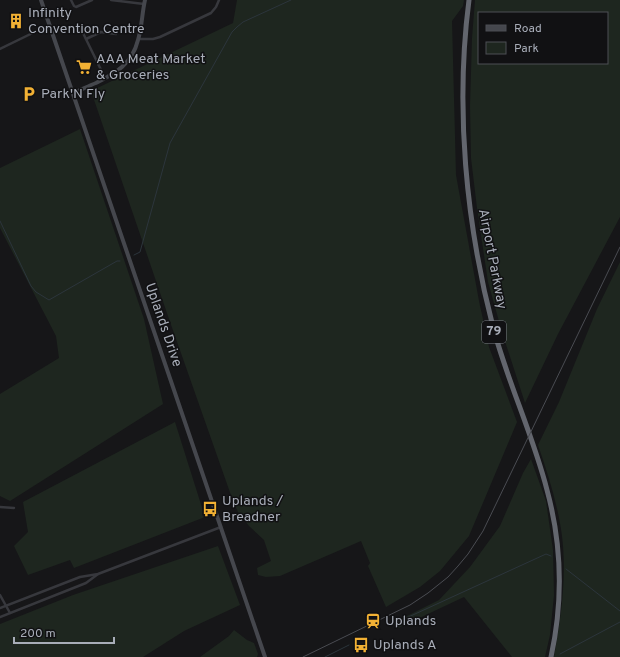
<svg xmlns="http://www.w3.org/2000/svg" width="620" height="657" font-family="Overpass,sans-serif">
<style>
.green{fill:#1e261f;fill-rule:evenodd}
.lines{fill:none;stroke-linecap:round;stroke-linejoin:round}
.stream{stroke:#2c353c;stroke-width:1}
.street{stroke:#37383d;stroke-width:2.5}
.secondary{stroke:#45474d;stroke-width:4}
.highway{stroke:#63666e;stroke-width:5}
.tram{stroke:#4a4c52;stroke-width:1}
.labels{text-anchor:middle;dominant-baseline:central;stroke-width:3;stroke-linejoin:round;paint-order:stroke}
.shield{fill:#111113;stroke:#7b7e86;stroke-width:1}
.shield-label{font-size:13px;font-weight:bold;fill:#a8adb8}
.poi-label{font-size:14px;fill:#a8adb8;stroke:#111113;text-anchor:start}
.street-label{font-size:14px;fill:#a8adb8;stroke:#111113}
</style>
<rect width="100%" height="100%" fill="#161618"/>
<!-- green -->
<g class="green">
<path d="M237,0H464L463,6L452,21L456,175L479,301L489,347L517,422L469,536L440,571L420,587L386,607L368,566L370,563L361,541L280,576L266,577L258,575L257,568L271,561L264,540L249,526L238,512L233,501L169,319L91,91L233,23Z"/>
<path d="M475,0H620V217L558,334L525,403L502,332L488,282L477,208L471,158L470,106L472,38ZM479,13H607V63H479Z"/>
<path d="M80,129L144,319L163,404L10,501L0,496V394L59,358L56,336L0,228V168Z"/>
<path d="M620,262V657H554C561,617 567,577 562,536C558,505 548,474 538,445L559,402L597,309Z"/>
<path d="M175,422L205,517L74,568L70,560L28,575L14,546L28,532L23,502Z"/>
<path d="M531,459L546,501L553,550L554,595L550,635L545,657H512L464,597L396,629L393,623L439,600L470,567L500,526L523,473Z"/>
<path d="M218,546L240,605L184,631L143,657H0V624L73,595Z"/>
<path d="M234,630L247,640L254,643L258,654L257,657H200L229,636Z"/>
</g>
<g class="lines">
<!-- stream -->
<g class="stream">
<path d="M0,221L31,286L36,292L49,300L117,261H120"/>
<path d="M134,255L140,252L170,143L232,32L237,27L243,22L291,0"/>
<path d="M566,569L620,611"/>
<path d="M391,625L546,554L551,556"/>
<path d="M560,654L620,622"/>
<path d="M325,657L349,645"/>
</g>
<!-- street -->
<g class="street">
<path d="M71,0L74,6L76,7L92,0"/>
<path d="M111,0L144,4"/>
<path d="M83,33L105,78"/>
<path d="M86,39L101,32L116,34"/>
<path d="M139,39H153L160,37L211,13L216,7L219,0"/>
<path d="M0,49L49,25"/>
<path d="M0,507L14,508"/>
<path d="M0,595L10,613"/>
<path d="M0,608L80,577L98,574L221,527"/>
<path d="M0,617L86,583L98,574"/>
</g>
<!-- secondary -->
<g class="secondary">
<path d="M41,0L265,657"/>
<path d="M73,93C81,90 88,86 96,83C116,73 132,64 138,40C142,27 142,13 145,0"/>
</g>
<!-- highway -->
<path class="highway" d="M469,0C455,108 466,223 493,327C508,383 533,435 547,490C562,545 563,602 551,657"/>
<!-- tram -->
<path class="tram" d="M303,657L410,605L428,593L448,577L458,566L468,554L483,531L620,247"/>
</g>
<!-- icons -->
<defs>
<symbol id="building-bare" viewBox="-9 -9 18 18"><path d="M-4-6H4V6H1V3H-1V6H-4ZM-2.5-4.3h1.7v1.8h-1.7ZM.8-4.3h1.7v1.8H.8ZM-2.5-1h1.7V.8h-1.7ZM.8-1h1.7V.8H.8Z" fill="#f2b134" stroke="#111113" stroke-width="2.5" paint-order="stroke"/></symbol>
<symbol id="supermarket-bare" viewBox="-9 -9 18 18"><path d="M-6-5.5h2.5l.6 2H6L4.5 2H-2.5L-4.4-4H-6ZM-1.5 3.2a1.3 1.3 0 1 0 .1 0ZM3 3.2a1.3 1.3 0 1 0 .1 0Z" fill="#f2b134" stroke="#111113" stroke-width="2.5" paint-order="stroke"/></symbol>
<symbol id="parking-bare" viewBox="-9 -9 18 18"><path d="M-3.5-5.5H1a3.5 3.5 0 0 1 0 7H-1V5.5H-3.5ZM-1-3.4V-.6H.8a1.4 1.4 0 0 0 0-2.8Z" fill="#f2b134" stroke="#111113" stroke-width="2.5" paint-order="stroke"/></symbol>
<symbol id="bus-bare" viewBox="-9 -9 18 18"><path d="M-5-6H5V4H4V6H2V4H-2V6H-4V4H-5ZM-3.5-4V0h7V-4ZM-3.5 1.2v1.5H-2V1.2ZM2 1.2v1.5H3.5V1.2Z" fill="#f2b134" stroke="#111113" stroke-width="2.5" paint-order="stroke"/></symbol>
<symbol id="station-bare" viewBox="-9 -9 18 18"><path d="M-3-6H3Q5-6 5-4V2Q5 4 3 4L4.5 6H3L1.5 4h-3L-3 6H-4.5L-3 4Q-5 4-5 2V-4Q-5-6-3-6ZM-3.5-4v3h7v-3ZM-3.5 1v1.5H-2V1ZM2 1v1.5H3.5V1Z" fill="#f2b134" stroke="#111113" stroke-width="2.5" paint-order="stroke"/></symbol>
</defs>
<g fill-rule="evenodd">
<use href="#building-bare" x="5" y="10" width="22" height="22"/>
<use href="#supermarket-bare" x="73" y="56" width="22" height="22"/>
<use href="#parking-bare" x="18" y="83" width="22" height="22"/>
<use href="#bus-bare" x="199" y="498" width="22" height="22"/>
<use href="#station-bare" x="362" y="610" width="22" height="22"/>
<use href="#bus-bare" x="350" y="634" width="22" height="22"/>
</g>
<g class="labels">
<!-- shield labels -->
<rect class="shield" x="482" y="321" width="24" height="22" rx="3"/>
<g class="shield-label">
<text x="494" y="332">79</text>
</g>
<!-- poi labels -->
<g class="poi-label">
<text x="28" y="13">Infinity<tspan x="28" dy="16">Convention Centre</tspan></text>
<text x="96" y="59">AAA Meat Market<tspan x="96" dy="16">&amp; Groceries</tspan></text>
<text x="41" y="94">Park'N Fly</text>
<text x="222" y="501">Uplands /<tspan x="222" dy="16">Breadner</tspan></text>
<text x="385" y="621">Uplands</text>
<text x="373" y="645">Uplands A</text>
</g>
<!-- street labels -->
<g class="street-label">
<text transform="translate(492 259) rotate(79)">Airport Parkway</text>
<text transform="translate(163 325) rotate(71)">Uplands Drive</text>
</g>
</g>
<!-- legend -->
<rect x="478" y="12" width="130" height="52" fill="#111113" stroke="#4d4f55"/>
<rect x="486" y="25" width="20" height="6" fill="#45474d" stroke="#4d4f55"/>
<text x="514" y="32" font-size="12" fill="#a8adb8">Road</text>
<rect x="486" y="42" width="20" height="12" fill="#1e261f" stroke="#4d4f55"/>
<text x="514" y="52" font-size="12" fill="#a8adb8">Park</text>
<!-- scale -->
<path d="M14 637v6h100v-6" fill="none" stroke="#a8adb8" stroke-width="2"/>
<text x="20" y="637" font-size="12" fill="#a8adb8" stroke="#111113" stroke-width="3" paint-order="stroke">200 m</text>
</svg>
